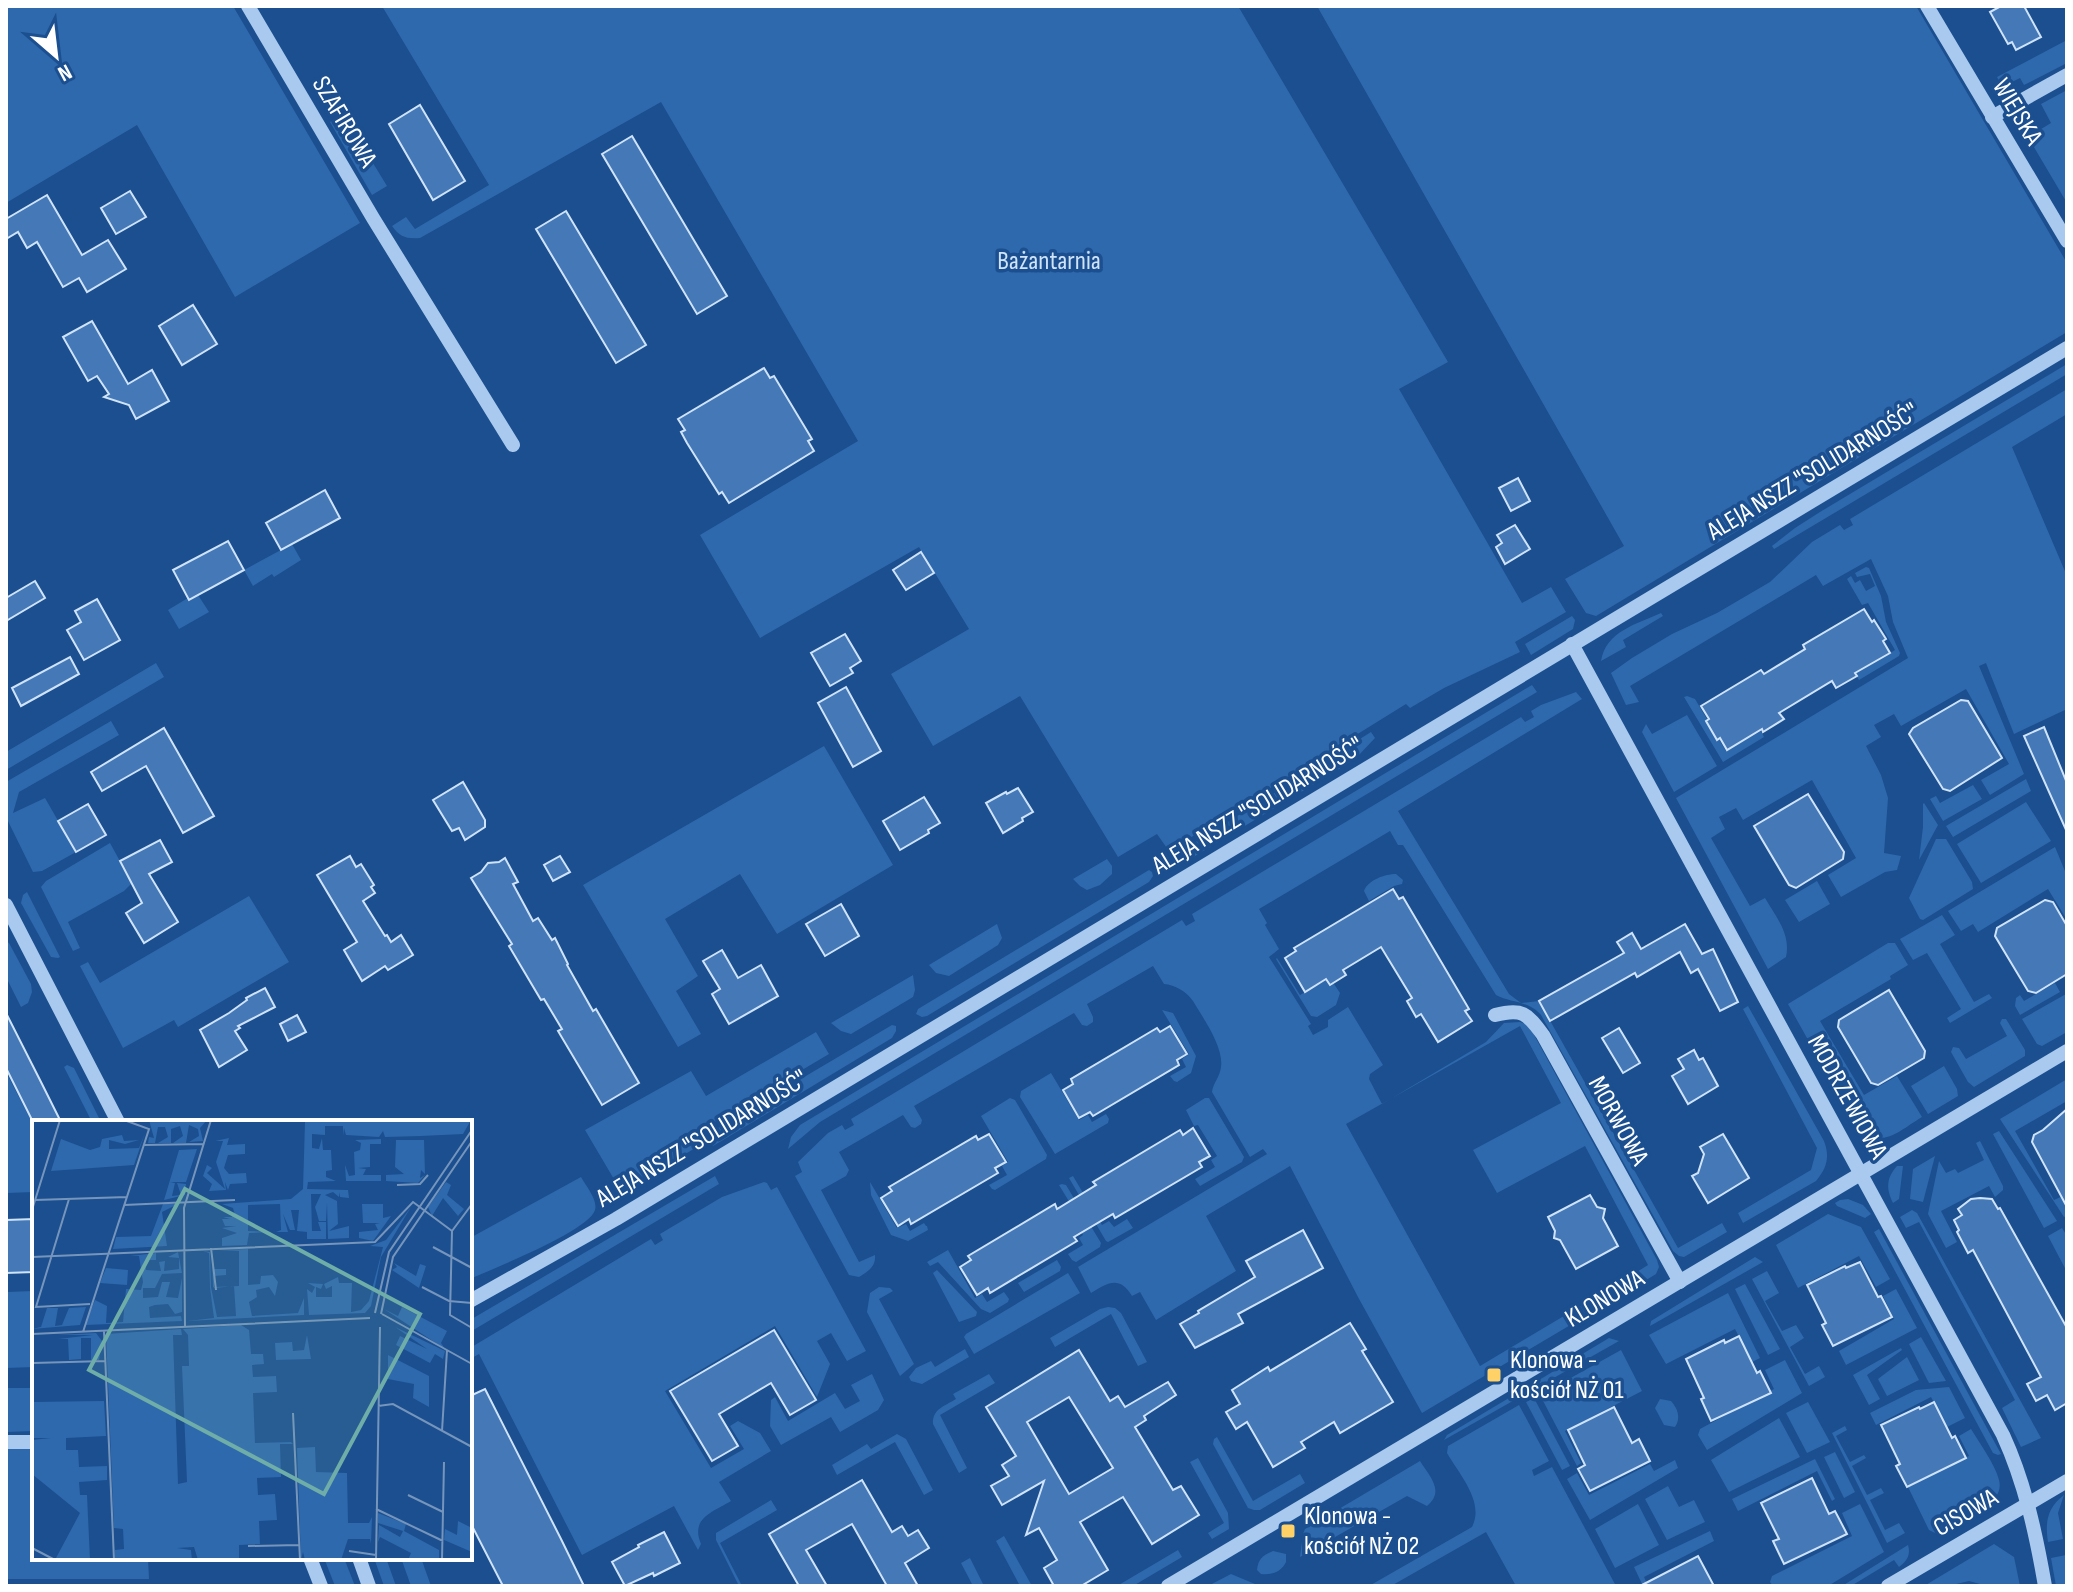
<svg xmlns="http://www.w3.org/2000/svg" width="2073" height="1592" font-family="'Sofia Sans Condensed',sans-serif">
<style>
.green{fill:#2e69ad}
.building{fill:#4478b7;stroke:#cfe3fa;stroke-width:2;fill-rule:evenodd}
.lines{fill:none;stroke-linecap:round;stroke-linejoin:round}
.minor{stroke:#a9c9ee;stroke-width:14}
.poi-dot{fill:#ffd166;stroke:#1b4f8f;stroke-width:3}
.labels{text-anchor:middle;dominant-baseline:central;stroke-width:7;stroke-linejoin:round;paint-order:stroke}
.street-label{font-size:26px;fill:#fff;stroke:#1b4f8f}
.park-label{font-size:26px;fill:#cfe3fa;stroke:#1b4f8f}
.poi-label{font-size:26px;fill:#fff;stroke:#1b4f8f;text-anchor:start}
.inset-road{fill:none;stroke:#7695bc;stroke-width:2}
.view{fill:#6fada8;fill-opacity:0.15;stroke:#6fada8;stroke-width:4}
.inset-edge{fill:none;stroke:#fff;stroke-width:4}
</style>
<rect width="100%" height="100%" fill="#1b4f8f"/>
<!-- green -->
<g class="green">
<path d="M6,6H233L360,223L235,297L137,125L6,203Z"/>
<path d="M382,6H1238L1448,362L1399,389L1522,603L1551,587L1566,612L1515,642L1520,652L1444,688L1410,708L1406,704L1169,851L1157,834L1118,857L1020,696L933,746L891,674L969,629L919,547L760,638L700,535L858,441L661,102L420,238C406,239 400,237 392,226L406,217L415,229L489,185Z"/>
<path d="M1317,6H1916L2067,263V332L1596,616L1586,613L1565,579L1624,546Z"/>
<path d="M2067,40V63L2024,85L2020,78L2002,87L1997,77Z"/>
<path d="M2067,90V203L2028,137L2051,123L2041,104Z"/>
<path d="M343,114L387,186L372,195L330,122Z"/>
<path d="M2067,364V374L1774,549L1772,546L1795,528L1820,512Z"/>
<path d="M2067,389V414L2012,447L2067,576V709L2014,734L1986,663L1979,666L2024,774L1990,795L1981,780L2009,764L1966,689L1901,726L1894,714L1874,725L1881,737L1866,746L1881,775L1888,798L1884,853L1901,856L1897,870L1885,872L1841,897L1828,875L1856,858L1812,780L1743,820L1736,808L1719,817L1725,829L1711,838L1750,906L1765,898C1776,917 1791,934 1786,957L1768,969L1676,798L1908,658L1893,622L1888,596L1871,559L1823,586L1816,575L1630,686L1639,702L1626,705L1611,673L1632,658L1672,634L1717,613L1770,582L1812,542L1840,525L1844,530L1853,525L1850,519Z"/>
<path d="M292,544L301,560L274,577L272,574L253,586L244,570Z"/>
<path d="M1866,567L1869,568L1881,596L1886,622L1900,653L1899,656L1859,680L1855,674L1895,650L1868,603L1862,605L1847,579L1851,576L1855,583L1860,580L1866,591L1875,586L1870,574L1857,577L1855,573Z"/>
<path d="M198,595L209,612L179,629L168,610L188,598Z"/>
<path d="M1661,613L1663,616L1623,640L1626,647L1601,661C1606,631 1637,624 1661,613Z"/>
<path d="M1572,616L1575,620L1573,629L1531,655L1525,644Z"/>
<path d="M156,663L164,677L6,770V752Z"/>
<path d="M1532,685L1537,692L820,1122L788,1149L791,1137L800,1125Z"/>
<path d="M1576,692L1582,699L1398,811L1509,994L1521,1003L1539,1001L1678,1248L1722,1223L1727,1232L1684,1257L1679,1256L1673,1251L1541,1015C1530,1001 1511,1003 1496,995L1403,845H1398L1390,831L1259,909L1267,923L1265,925L1279,949L1269,957L1311,1024L1308,1026L1313,1035L1328,1027V1020L1348,1007L1383,1065L1370,1074L1369,1079L1382,1104L1486,1042L1504,1023L1520,1022L1525,1024L1533,1033L1657,1260L1659,1267L1656,1274L1638,1285L1632,1275L1648,1265L1585,1146L1497,1193L1473,1150L1561,1103L1520,1026L1346,1124L1480,1366L1616,1285L1621,1295L1422,1413L1358,1297L1290,1166L1206,1216L1236,1271L1156,1320L1140,1292L1132,1296C1119,1275 1108,1283 1091,1293L1078,1267L1267,1154L1263,1149L1250,1157L1212,1092C1213,1083 1220,1077 1221,1067C1224,1047 1203,1018 1193,1001C1186,991 1175,985 1164,984L1153,966L1087,1004L1093,1017V1022L1087,1026L1082,1025L1074,1013L914,1106L922,1120L921,1124L915,1128L911,1127L903,1115L839,1152L849,1170L846,1176L821,1190L859,1262L875,1255C876,1266 869,1271 859,1277L849,1275L795,1176L802,1172L798,1162L828,1133L842,1125L845,1130L854,1125L851,1119L1182,920L1186,926L1195,921L1192,914L1521,717L1525,722L1534,717L1531,711L1541,705Z"/>
<path d="M1687,696L1695,699L1726,751L1761,731L1764,737L1723,762L1684,697Z"/>
<path d="M1687,715L1717,766L1674,792L1642,732L1646,724L1652,734Z"/>
<path d="M111,721L119,735L19,792L13,813L45,798L76,852L42,871L33,872L6,817V782Z"/>
<path d="M1371,732L1375,738L1357,757L1339,769L1190,859H1184L1175,855Z"/>
<path d="M824,746L893,865L777,934L740,874L665,919L698,976L676,991L701,1034L678,1047L583,885Z"/>
<path d="M2026,779L2031,791L1953,837L1946,826Z"/>
<path d="M1973,785L1982,799L1943,821L1930,799L1936,796L1940,803Z"/>
<path d="M2026,802L2051,841L1981,883L1957,844Z"/>
<path d="M1924,803L1938,825L1919,860L1923,827V804Z"/>
<path d="M1936,839H1946L1972,882L1973,889L1923,920L1920,919L1909,898Z"/>
<path d="M110,843L132,883L124,891L68,922L80,948L73,951L41,887L46,881Z"/>
<path d="M2055,847L2067,876V920L2048,889L1978,932L1973,924L1961,931L1948,911Z"/>
<path d="M1107,859L1112,866V874L1100,885L1087,890L1080,886L1073,879Z"/>
<path d="M1149,870L1152,872L1153,876L1149,882L927,1016L922,1017L916,1014L918,1009Z"/>
<path d="M1396,874L1403,880L1402,884L1394,886L1369,901L1364,891C1368,880 1385,874 1396,874Z"/>
<path d="M1817,881L1830,904L1799,922L1785,900Z"/>
<path d="M27,892L60,957L58,958L51,957L21,903L23,895Z"/>
<path d="M249,896L289,962L178,1027L174,1020L123,1048L80,966L88,962L100,983Z"/>
<path d="M1942,915L1955,935L1940,944L1974,1002L1989,994L1992,998L1950,1023L1947,1018L1961,1009L1927,953L1913,960L1900,939Z"/>
<path d="M997,924L1002,938L998,945L949,976L936,973L929,965Z"/>
<path d="M6,941L9,943L31,984L32,992L28,1003L21,1007L6,977Z"/>
<path d="M1888,943H1895L1908,965L1890,976L1891,979L1820,1021L1864,1095L1897,1076L1922,1117C1900,1130 1886,1147 1860,1133L1788,1004Z"/>
<path d="M1277,958L1300,995L1330,978L1340,993L1336,1005L1317,1017L1311,1016L1276,959Z"/>
<path d="M913,975L915,990L913,997L851,1034L841,1031L831,1023Z"/>
<path d="M2055,983L2060,992L2020,1015L2015,1006L2016,998L2020,995L2024,1001Z"/>
<path d="M2066,994L2067,1032L2042,1046L2037,1044L2022,1019Z"/>
<path d="M1748,1006L1824,1141C1830,1157 1827,1168 1816,1181L1743,1223L1738,1213L1811,1170L1817,1148L1743,1009Z"/>
<path d="M1162,1010L1173,1013L1196,1056L1191,1073L1177,1082L1174,1081L1170,1076L1186,1067L1182,1059L1189,1054Z"/>
<path d="M2002,1019H2006L2025,1050V1056L1974,1087L1968,1082L1951,1052L1953,1047L1959,1048L1966,1059L2007,1036L2000,1023Z"/>
<path d="M892,1025L896,1026V1031L892,1038L713,1146L706,1135Z"/>
<path d="M816,1032L829,1054L691,1136L697,1147L630,1187L621,1189L618,1186L585,1130L691,1071L706,1096Z"/>
<path d="M67,1065L74,1068L101,1122H92L64,1067Z"/>
<path d="M1944,1066L1957,1089L1958,1096L1928,1114L1911,1086Z"/>
<path d="M6,1072L34,1126V1192L6,1193Z"/>
<path d="M1051,1073L1079,1120L1088,1115L1092,1122L1106,1114L1109,1119L1108,1123L1055,1154L1020,1097L1021,1091Z"/>
<path d="M2067,1079V1101L2015,1131L2054,1200L2067,1194V1216L2064,1217L2000,1119Z"/>
<path d="M1010,1098L1015,1100L1047,1155L1046,1159L995,1190L992,1189L989,1185L1007,1175L1002,1166L1008,1162L981,1116Z"/>
<path d="M1205,1098H1209L1244,1157L1242,1162L1200,1186L1195,1179L1215,1167L1211,1160L1217,1156L1198,1125L1194,1126L1186,1110Z"/>
<path d="M1999,1131L2057,1221L2044,1228L1993,1134Z"/>
<path d="M1980,1141L2003,1186V1190L1995,1197L1989,1186L1941,1211L1957,1242L1946,1248L1928,1214L1939,1161L1946,1173L1955,1169L1958,1173L1984,1160L1976,1143Z"/>
<path d="M1935,1156L1923,1202L1910,1199L1913,1169Z"/>
<path d="M1897,1166H1903L1899,1199L1893,1203C1886,1189 1886,1178 1897,1166Z"/>
<path d="M715,1176L719,1184L470,1332V1320Z"/>
<path d="M1073,1176L1102,1225L1109,1221L1114,1227L1127,1219L1133,1228L1108,1242L1106,1241L1069,1178Z"/>
<path d="M581,1177C586,1186 598,1200 595,1210C589,1231 492,1269 470,1279V1238Z"/>
<path d="M764,1182L767,1183L771,1190L777,1187L866,1351L847,1361L831,1333L817,1341L830,1364L817,1397L775,1326L665,1391L711,1468L744,1449L730,1426L738,1421L760,1433L771,1451L719,1482L731,1501C713,1512 690,1518 701,1544L698,1550L674,1506L582,1555L479,1354L470,1359V1348L651,1239L655,1245L663,1240L660,1234L722,1197Z"/>
<path d="M870,1182L897,1228L906,1224L910,1231L924,1223L926,1226H927L928,1230L908,1241L891,1235L871,1195Z"/>
<path d="M1062,1184L1066,1185L1101,1243L1100,1247L1076,1262L1072,1260L1068,1254L1083,1245L1079,1238L1083,1235L1080,1230L1084,1226L1059,1185Z"/>
<path d="M1848,1199L1863,1205L1871,1214L1865,1218L1837,1206L1835,1203L1840,1200Z"/>
<path d="M1912,1210L1917,1213L2041,1438L2021,1447L2002,1408L2015,1400L1919,1222L1906,1228L1900,1217Z"/>
<path d="M1828,1214L1861,1227L1890,1279L1876,1287L1859,1256L1798,1288L1776,1245Z"/>
<path d="M2062,1228L2067,1236V1272L2048,1236Z"/>
<path d="M1879,1229L2001,1454L1998,1455L1993,1453L1874,1232Z"/>
<path d="M948,1250L975,1298L982,1294L987,1302L1004,1292L1009,1299L1008,1302L990,1313L981,1309L938,1262L930,1266L927,1262Z"/>
<path d="M1755,1257L1763,1262L1650,1326L1651,1321Z"/>
<path d="M1057,1260L1061,1267L1060,1271L1024,1292L1018,1283Z"/>
<path d="M937,1270L977,1312L976,1316L959,1322L933,1273Z"/>
<path d="M1767,1271L1779,1293L1765,1301L1782,1331L1796,1325L1804,1338L1790,1347L1805,1374L1819,1366L1825,1377L1809,1386L1752,1279Z"/>
<path d="M1068,1273L1080,1293L974,1354L964,1337L966,1334Z"/>
<path d="M1745,1284L1780,1349L1768,1355L1735,1289Z"/>
<path d="M879,1287L890,1288L893,1291L879,1299L914,1364L900,1376L867,1312L870,1293Z"/>
<path d="M1896,1289L1917,1328L1846,1365L1839,1351L1894,1319L1883,1296Z"/>
<path d="M34,1291V1367L6,1368V1292Z"/>
<path d="M1728,1293L1760,1358L1752,1362L1735,1329L1666,1364L1649,1335Z"/>
<path d="M1108,1307L1115,1308L1121,1313L1147,1362L1138,1366L1111,1314L1055,1347L1050,1338L1100,1309Z"/>
<path d="M1921,1337L1946,1381L1929,1383L1909,1344Z"/>
<path d="M1609,1338L1619,1341L1444,1440L1447,1435Z"/>
<path d="M1901,1348L1902,1350L1867,1375L1880,1399L1869,1405L1853,1375Z"/>
<path d="M965,1349L969,1357L922,1384L911,1381L909,1377L916,1368L931,1361L935,1367Z"/>
<path d="M1621,1350L1642,1391L1565,1431L1581,1463L1577,1466L1540,1395Z"/>
<path d="M1907,1357L1919,1380L1887,1396L1878,1379Z"/>
<path d="M1785,1360L1802,1393L1707,1450L1698,1435L1700,1429L1774,1389L1765,1370Z"/>
<path d="M872,1374L884,1400L878,1410L840,1432L831,1417L781,1445L770,1426L771,1400L775,1397L788,1421L835,1393L845,1409L860,1401L851,1385Z"/>
<path d="M989,1374L995,1383L940,1415L967,1468L959,1473L933,1424C932,1409 945,1406 956,1399L953,1394Z"/>
<path d="M1949,1387L1965,1418L1947,1427L1931,1397L1876,1425L1870,1413L1916,1390Z"/>
<path d="M6,1388H34V1431L6,1432Z"/>
<path d="M1534,1398L1570,1466L1562,1470L1526,1402Z"/>
<path d="M1660,1399L1671,1401C1678,1409 1681,1418 1675,1427L1664,1425L1655,1408Z"/>
<path d="M1808,1402L1830,1442L1807,1453L1786,1413Z"/>
<path d="M1519,1405L1549,1461L1532,1470L1534,1476L1552,1467L1616,1586H1516L1486,1532L1391,1586H1369L1472,1527C1485,1502 1459,1474 1447,1453L1448,1446Z"/>
<path d="M1779,1418L1800,1457L1729,1492L1711,1460Z"/>
<path d="M1845,1426L1847,1430L1836,1436L1850,1462L1864,1455L1866,1458L1852,1466L1867,1495L1881,1488L1884,1493L1870,1500L1885,1530L1899,1523L1905,1533L1887,1543L1832,1433Z"/>
<path d="M1971,1429C1980,1444 1995,1464 1999,1480C2006,1505 1960,1523 1942,1534H1937L1929,1530L1908,1487L1969,1456L1959,1436Z"/>
<path d="M897,1434L906,1439L933,1490L924,1495L895,1442L837,1475L832,1465L867,1444L871,1449Z"/>
<path d="M1217,1437L1253,1501L1300,1474L1305,1483L1260,1510H1254L1248,1508L1213,1444L1214,1439Z"/>
<path d="M6,1448H34V1558H148L149,1579H6Z"/>
<path d="M1835,1452L1855,1492L1844,1498L1824,1457Z"/>
<path d="M1198,1458L1228,1513L1229,1529L1212,1539L1208,1533L1224,1523L1190,1462Z"/>
<path d="M1815,1459L1835,1499L1832,1501L1817,1471L1738,1511L1732,1499Z"/>
<path d="M1675,1460L1678,1468L1590,1520L1567,1479L1577,1473L1589,1495L1650,1464L1654,1471Z"/>
<path d="M1420,1461C1430,1477 1445,1491 1427,1506L1407,1496L1300,1557L1303,1534L1305,1529Z"/>
<path d="M1668,1486L1679,1507L1694,1500L1705,1522L1667,1540L1645,1499Z"/>
<path d="M2064,1495L2058,1513L2063,1539L2048,1542C2045,1522 2047,1508 2064,1495Z"/>
<path d="M771,1500L777,1510L720,1543L742,1586H739L716,1540V1533Z"/>
<path d="M1638,1504L1659,1545L1615,1568L1595,1529Z"/>
<path d="M1860,1504L1884,1552L1828,1586H1773L1770,1582L1772,1576L1852,1536L1842,1513Z"/>
<path d="M1710,1531L1714,1541L1644,1577L1648,1586H1643L1634,1567Z"/>
<path d="M1004,1536L1032,1586H1020L996,1541Z"/>
<path d="M1994,1544L2014,1557L2020,1586H1987L1969,1581L1948,1586H1924Z"/>
<path d="M1908,1545C1911,1555 1907,1561 1899,1567L1894,1560L1851,1586H1842Z"/>
<path d="M1178,1550L1182,1557L1133,1586H1117Z"/>
<path d="M1273,1551L1286,1554V1562C1281,1572 1272,1575 1261,1574L1257,1570C1258,1559 1263,1555 1273,1551Z"/>
<path d="M2066,1555L2067,1586H2056L2051,1558Z"/>
<path d="M324,1558H344L355,1586H335Z"/>
<path d="M374,1558H386L396,1586H384Z"/>
<path d="M401,1558H421L431,1586H411Z"/>
<path d="M970,1558L984,1586H973L961,1563Z"/>
<path d="M1231,1574L1255,1584L1251,1586H1208Z"/>
</g>
<!-- building -->
<g class="building">
<path d="M2001,6H2024L2041,37L2016,50L2012,42L2008,44L1990,12Z"/>
<path d="M420,105L465,181L433,200L389,124Z"/>
<path d="M632,136L727,296L697,314L602,154Z"/>
<path d="M130,191L146,217L116,234L101,208Z"/>
<path d="M47,195L82,255L108,240L126,269L87,292L79,278L63,287L37,242L27,248L18,232L6,239V219Z"/>
<path d="M566,211L646,345L616,363L536,229Z"/>
<path d="M193,305L217,344L182,365L159,326Z"/>
<path d="M92,321L128,384L152,370L169,401L136,419L129,405L104,397L109,394L97,376L88,381L63,337Z"/>
<path d="M764,368L770,378L774,376L812,439L808,441L814,451L729,503L722,492L719,494L687,443L681,432L685,430L678,419Z"/>
<path d="M1518,478L1530,501L1511,511L1499,488Z"/>
<path d="M325,490L340,518L281,550L266,523Z"/>
<path d="M1515,525L1530,549L1505,564L1496,547L1502,543L1497,535Z"/>
<path d="M228,541L244,570L189,600L173,570Z"/>
<path d="M921,552L934,573L906,590L893,570Z"/>
<path d="M35,581L45,598L6,621V598Z"/>
<path d="M97,599L120,640L84,660L67,630L81,622L75,611Z"/>
<path d="M1864,609L1872,622L1874,620L1886,639L1883,641L1890,653L1855,673L1857,676L1836,688L1832,681L1779,713L1784,719L1763,732L1762,729L1727,750L1720,738L1717,740L1706,721L1709,719L1701,706L1761,670L1764,674L1805,649L1803,645Z"/>
<path d="M845,634L861,661L850,668L853,673L830,686L811,653Z"/>
<path d="M70,657L79,674L21,706L12,688Z"/>
<path d="M846,687L881,751L853,767L818,703Z"/>
<path d="M1961,700L1968,701L2002,758L1950,791L1943,789L1909,734L1913,728Z"/>
<path d="M2044,727L2067,783V832L2024,736Z"/>
<path d="M164,728L214,816L183,833L146,766L102,791L91,772Z"/>
<path d="M463,782L485,820V827L465,840L459,828L452,831L433,800Z"/>
<path d="M1018,788L1033,812L1022,818L1023,821L1003,833L986,803L1006,792L1007,794Z"/>
<path d="M1808,794L1844,852L1843,859L1796,888L1789,885L1754,826Z"/>
<path d="M924,797L940,823L928,830L929,833L900,850L883,821Z"/>
<path d="M88,804L106,835L76,852L58,821Z"/>
<path d="M160,840L172,862L149,874L178,922L144,943L126,913L142,903L120,861Z"/>
<path d="M350,856L356,867L361,864L374,885L371,887L375,893L363,901L385,936L387,935L391,942L401,935L413,955L388,970L385,966L362,981L344,950L357,942L317,875Z"/>
<path d="M560,856L570,872L553,881L544,865Z"/>
<path d="M505,858L518,882L513,884L533,921L538,918L552,940L555,938L568,964L567,965L593,1011L596,1009L639,1083L602,1105L558,1031L562,1029L544,999L541,1000L509,946L512,944L471,878L481,872L488,863L499,862Z"/>
<path d="M1393,889L1399,899L1403,897L1469,1009L1465,1011L1472,1021L1438,1042L1421,1014L1416,1017L1407,1001L1412,998L1381,947L1343,970L1346,975L1330,985L1326,979L1305,992L1285,958L1296,951L1294,948Z"/>
<path d="M2045,900L2053,902L2067,926V974L2036,993L2028,991L1995,936L1997,928Z"/>
<path d="M841,904L859,936L825,956L806,924Z"/>
<path d="M1685,924L1702,954L1713,949L1738,1002L1720,1011L1698,969L1691,973L1680,952L1637,977L1635,973L1550,1021L1539,1001L1624,953L1617,942L1632,933L1641,949Z"/>
<path d="M722,950L738,978L761,965L778,996L729,1024L712,994L720,989L703,961Z"/>
<path d="M265,988L275,1007L238,1026L240,1028L235,1031L247,1050L219,1067L200,1030L229,1013L247,1000L246,998Z"/>
<path d="M1889,990L1925,1051L1924,1058L1878,1085L1871,1083L1838,1027L1839,1020Z"/>
<path d="M6,1013L41,1082L61,1122H33L6,1068Z"/>
<path d="M297,1015L306,1032L288,1041L280,1024Z"/>
<path d="M1170,1026L1187,1054L1177,1060L1179,1065L1093,1116L1090,1112L1079,1118L1063,1090L1073,1084L1071,1079L1157,1028L1160,1032Z"/>
<path d="M1619,1028L1640,1063L1623,1073L1602,1038Z"/>
<path d="M1694,1050L1699,1060L1703,1058L1718,1086L1688,1104L1672,1076L1684,1069L1678,1059Z"/>
<path d="M2067,1109V1207L2032,1142L2034,1135L2043,1130Z"/>
<path d="M1193,1128L1210,1156L1199,1162L1202,1167L1115,1218L1113,1214L1074,1237L1077,1241L990,1293L988,1288L977,1295L960,1267L971,1260L968,1256L1055,1204L1057,1209L1096,1185L1093,1182L1180,1130L1183,1135Z"/>
<path d="M989,1134L1006,1162L995,1168L998,1173L911,1224L909,1219L898,1226L881,1198L892,1191L889,1187L976,1136L978,1140Z"/>
<path d="M1723,1134L1749,1178L1708,1203L1692,1176L1698,1173L1704,1154L1700,1147Z"/>
<path d="M1590,1195L1597,1207L1605,1209L1603,1218L1618,1246L1576,1269L1560,1240L1554,1238L1555,1231L1548,1217Z"/>
<path d="M1980,1198L1992,1199L1998,1209L2000,1208L2067,1328V1403L2055,1410L2047,1395L2036,1401L2027,1384L2041,1377L1973,1250L1968,1253L1957,1232L1959,1230L1954,1220L1962,1215L1958,1209L1971,1199Z"/>
<path d="M34,1219V1272L6,1273V1220Z"/>
<path d="M1303,1230L1323,1268L1238,1314L1243,1323L1195,1348L1180,1324L1199,1313L1198,1311L1255,1277L1246,1261Z"/>
<path d="M1860,1262L1878,1297L1881,1296L1892,1317L1833,1346L1822,1325L1826,1323L1807,1285L1845,1266L1846,1268Z"/>
<path d="M1350,1323L1366,1349L1362,1351L1393,1402L1340,1433L1334,1422L1301,1442L1305,1448L1273,1467L1247,1422L1236,1429L1226,1412L1240,1404L1232,1390L1268,1367L1270,1371Z"/>
<path d="M774,1330L816,1400L790,1415L771,1383L719,1414L738,1446L712,1461L670,1391Z"/>
<path d="M1739,1336L1757,1373L1760,1371L1771,1393L1711,1421L1701,1399L1704,1398L1686,1359L1724,1340L1725,1343Z"/>
<path d="M1079,1350L1110,1401L1118,1396L1125,1407L1168,1382L1176,1395L1144,1416L1146,1420L1135,1427L1173,1490L1181,1486L1199,1515L1152,1544L1123,1497L1080,1522L1108,1570L1081,1586H1054L1044,1568L1057,1560L1039,1528L1026,1535L1044,1481L1002,1505L991,1486L1009,1476L1002,1465L1016,1456L986,1407ZM1069,1397L1113,1468L1069,1494L1027,1422Z"/>
<path d="M485,1389L561,1539L584,1586H503L470,1522V1396Z"/>
<path d="M1934,1402L1952,1438L1955,1436L1966,1458L1907,1487L1896,1466L1900,1464L1881,1425L1919,1407L1920,1409Z"/>
<path d="M1614,1407L1632,1443L1639,1439L1650,1461L1590,1491L1578,1469L1585,1465L1568,1430Z"/>
<path d="M1812,1478L1829,1514L1835,1511L1847,1534L1784,1564L1773,1541L1779,1539L1761,1503Z"/>
<path d="M862,1480L892,1532L902,1526L908,1536L918,1530L929,1548L905,1563L918,1586H887L852,1524L806,1550L827,1586H799L769,1534Z"/>
<path d="M664,1532L680,1563L654,1576L653,1573L625,1586L612,1562L639,1547L638,1545Z"/>
<path d="M1698,1556L1714,1586H1640Z"/>
</g>
<g class="lines">
<!-- minor -->
<g class="minor">
<path d="M248,6L373,218L513,445"/>
<path d="M1927,6L2067,241"/>
<path d="M1992,117L2067,75"/>
<path d="M1572,644L2003,1435C2025,1483 2036,1534 2045,1586"/>
<path d="M6,905L118,1122"/>
<path d="M1495,1015C1522,1008 1527,1013 1543,1035L1680,1282"/>
<path d="M470,1301L616,1219L2067,348"/>
<path d="M6,1442H34"/>
<path d="M310,1558L321,1586"/>
<path d="M359,1558L369,1586"/>
<path d="M1168,1586L2067,1051"/>
<path d="M1888,1586L2067,1481"/>
</g>
</g>
<!-- markers -->
<g class="poi-dot">
<rect x="1486" y="1367" width="16" height="16" rx="4"/>
<rect x="1280" y="1523" width="16" height="16" rx="4"/>
</g>
<g class="labels">
<!-- street labels -->
<g class="street-label">
<text transform="translate(2017 112) rotate(59)">WIEJSKA</text>
<text transform="translate(344 122) rotate(59)">SZAFIROWA</text>
<text transform="translate(1813 472) rotate(-31)">ALEJA NSZZ "SOLIDARNOŚĆ"</text>
<text transform="translate(1258 806) rotate(-31)">ALEJA NSZZ "SOLIDARNOŚĆ"</text>
<text transform="translate(1847 1097) rotate(61)">MODRZEWIOWA</text>
<text transform="translate(1618 1121) rotate(61)">MORWOWA</text>
<text transform="translate(702 1139) rotate(-31)">ALEJA NSZZ "SOLIDARNOŚĆ"</text>
<text transform="translate(1605 1299) rotate(-31)">KLONOWA</text>
<text transform="translate(1966 1513) rotate(-30)">CISOWA</text>
</g>
<!-- park labels -->
<g class="park-label">
<text x="1049" y="261">Bażantarnia</text>
</g>
<!-- poi labels -->
<g class="poi-label">
<text x="1510" y="1360">Klonowa -<tspan x="1510" dy="30">kościół NŻ 01</tspan></text>
<text x="1304" y="1516">Klonowa -<tspan x="1304" dy="30">kościół NŻ 02</tspan></text>
</g>
</g>
<!-- overview -->
<g transform="translate(32 1120)">
<rect width="440" height="440" fill="#1b4f8f"/>
<path d="M117,0H175L168,8L171,21L157,22L167,16L166,9L157,5L154,23H141L151,16L148,6L139,9V23H126L136,17L133,7H126L123,23H116L117,17L122,18ZM266,0H439L431,14L389,16L353,17L351,11L347,17L314,15L312,8L311,16V6H293V15L280,14V28L287,29L290,18L291,30H299L300,50L294,51V57L304,61L276,62L275,69L316,70L317,78L308,77V72L307,77L301,72L293,75L305,81L306,104L297,111L317,106V118L296,119L295,83L294,101H287L283,87L289,74H279L280,111H289L286,102H294V119H275V112L265,111L267,90H259L263,110H258L251,94L256,112H244L249,110L248,84L216,85V111L240,112L217,113L215,125L190,126V118L205,113L190,108L204,106H193L190,99H198L191,97H200L201,92L204,99L201,88L190,84L259,79L271,69L273,2ZM113,13L102,45L19,51L29,19L58,30L68,27L70,19L90,15L92,21L107,20L93,24L77,20V29L107,28ZM197,18L195,25L213,24V34L196,35L192,48L197,54L214,53L215,63L198,64L196,70L193,62L194,70L177,71L180,64L171,56L175,45L180,48L175,53L193,69L184,42L191,21H183ZM349,19V24H338V47L326,48L334,49L331,55H349V61H314L313,45L317,56L323,55L322,32L328,30L329,23L323,20ZM364,20H392L393,54L389,50L388,58L393,55L386,63L354,61V55L372,54L363,47ZM165,29L154,62H138L143,63L140,76L149,75L145,63L154,64L153,75L132,80L147,30ZM414,62L419,65L415,75L432,89L426,96L411,78L400,96L396,87ZM131,84H146L130,92L135,126L81,129L84,117L119,116ZM330,84H351V98L359,96L341,121L327,118V112L346,110L343,104L348,103H331ZM379,87L349,137L339,186L333,193L277,195L275,169L280,173L283,167L276,163L291,164L289,169L284,167V177H300V166L294,169L292,164L306,157L307,163H320L319,192L329,190L337,181L351,127L338,126L354,120ZM216,129V165L228,164L229,156L241,155L246,162L243,176L237,167L224,170L225,177L217,182L220,196L266,193L272,178V195L155,201L182,198L178,168L177,133L171,131L178,132L179,167L185,197L204,196L202,166L183,168L181,167L180,132L182,149H194V155L182,156V167L207,166V131L186,130ZM124,133V140H113L114,150L129,151L127,142L133,141L132,151L147,149V138L136,137L146,132L150,153L130,154L123,168H111V178L126,177L130,162H138L134,177L146,178L150,158V192L143,194L136,184L123,185L117,187L118,198L149,196L150,201L53,205L63,180L75,186L74,203L91,202L94,169L109,170L111,162L107,136H98ZM362,143L384,156L388,144L394,146L387,168L360,150L365,147ZM74,148L96,150L95,165L68,163ZM54,187L48,205L0,209L9,207L15,188H26L23,206L30,205L37,188ZM370,187L415,211L409,223L413,229L352,189L366,196ZM209,205L217,210L219,234H231L232,244L220,245L221,257L244,256L245,272L221,273L223,323L259,322L261,324H248L249,357L225,358L226,375L243,374L245,400L227,401L228,424L207,425V440H166L162,427L145,428L159,430L160,440H83V430L92,429L91,409L82,408L74,214L149,209L150,215H141L146,364L155,362L150,246H157L156,215L151,209ZM363,207L413,231L411,239L403,234L398,243L364,225L368,216L395,229ZM64,213L70,221L67,240H59V218H49V239L37,240L36,219H26L61,215H25ZM275,215L279,239L244,240L243,223L260,222L261,231L272,230ZM356,235L397,256V287L381,278L382,264L356,259ZM72,281L74,316L34,318V330H46L47,347L75,346V360L47,362L48,375H55L58,440H28L24,438L48,393L0,354V320L19,318H0V282ZM283,327L284,352L315,353L316,403H337L340,397L339,424L338,419H316L309,440H273L271,432L269,440L265,328ZM346,393L374,404L372,411L407,430V440H376L379,433L348,417L346,422L347,405L368,417L371,411L346,403ZM426,401L440,408V432L412,420L413,409L425,415Z" fill="#2e69ad"/>
<path class="inset-road" d="M112,25L171,24M365,65L388,64L396,55M37,79L4,187L58,184M3,80L95,77M92,85L203,80M0,90L28,0M420,111L440,84M401,127L440,148M179,128L184,170M0,137L343,122L381,82L420,111L418,195L440,208M390,167L417,181L440,183M343,193L357,132L440,10M349,194L361,137L440,21M350,194L440,244M153,207L152,88L179,0M72,211L82,440M51,212L117,9L92,0M0,214L338,198M1,243L73,241M346,286L361,284L440,327M261,293L268,440M410,311L415,230M440,362V327M376,375L411,392M344,389L411,421M216,426L267,425M0,428L23,440M317,431L344,435M344,440L348,207M410,440L412,342"/>
<path class="view" d="M153,69L388,194L292,374L57,250Z"/>
<rect width="440" height="440" class="inset-edge"/>
</g>
<!-- border -->
<rect width="2073" height="1592" fill="none" stroke="#ffffff" stroke-width="16"/>
<!-- north arrow -->
<g transform="translate(56 56) rotate(152)" stroke="#1b4f8f" stroke-width="6" paint-order="stroke">
<path d="M0-6L14 30L0 20L-14 30Z" fill="#ffffff"/>
<text y="-12" font-size="22" font-weight="bold" text-anchor="middle" fill="#ffffff">N</text>
</g>
</svg>
